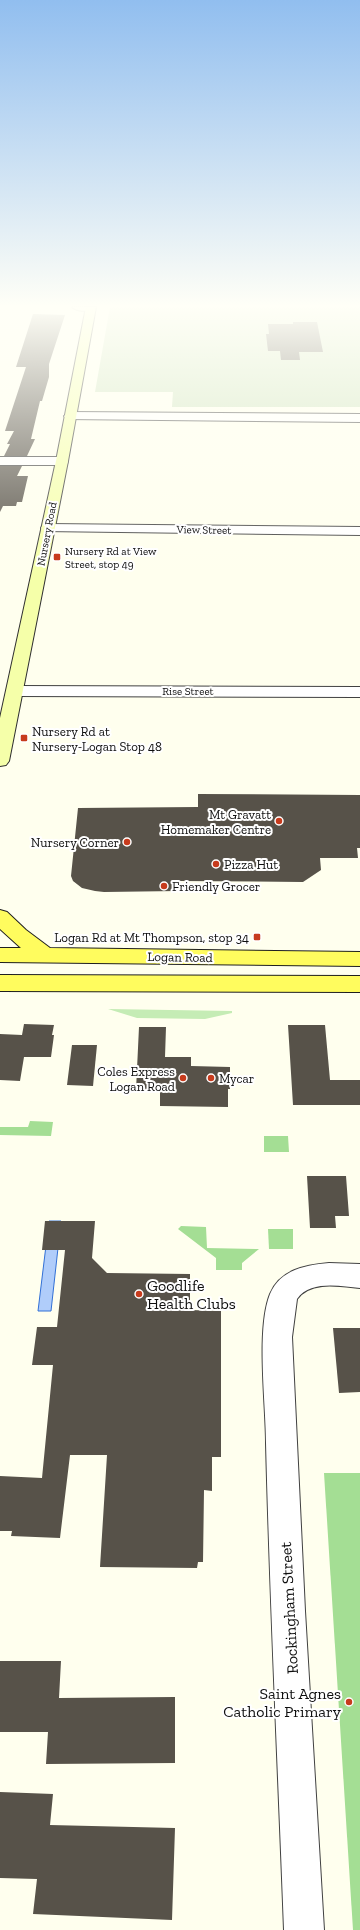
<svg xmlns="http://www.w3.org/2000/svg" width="360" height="1930" font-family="'Zilla Slab',serif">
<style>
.green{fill:#c5ecb5}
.forest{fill:#a4de94}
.cemetery{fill:#cee3be}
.water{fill:#b0cdfa;stroke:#3270d6}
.building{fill:#575249}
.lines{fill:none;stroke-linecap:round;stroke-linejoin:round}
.minor-casing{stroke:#414141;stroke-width:2}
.secondary-casing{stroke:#303030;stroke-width:2}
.primary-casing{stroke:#1f1f1f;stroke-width:2}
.minor{fill:#fff;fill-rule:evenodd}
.secondary{fill:#f5ffa9;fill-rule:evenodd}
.primary{fill:#fffc5e;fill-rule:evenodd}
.poi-dot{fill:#c73b1d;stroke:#fff;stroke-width:1.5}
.labels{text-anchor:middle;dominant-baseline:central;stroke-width:4;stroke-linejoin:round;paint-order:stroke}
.far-street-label{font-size:11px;fill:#0e0e0e;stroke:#fff}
.far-poi-label{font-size:11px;fill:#0e0e0e;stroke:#fff;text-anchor:start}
.poi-label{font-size:13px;fill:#0e0e0e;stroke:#fff;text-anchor:start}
.street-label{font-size:13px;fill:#0e0e0e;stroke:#fff}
.near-poi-label{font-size:16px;fill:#0e0e0e;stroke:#fff;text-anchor:start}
.near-street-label{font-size:16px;fill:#0e0e0e;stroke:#fff}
</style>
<rect width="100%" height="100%" fill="#ffe"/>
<!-- green -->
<path class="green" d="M108,1009L232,1011V1013L205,1019L137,1018Z"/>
<!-- forest -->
<g class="forest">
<path d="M30,1121L53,1122L51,1136L0,1135V1127H28Z"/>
<path d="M264,1136H288L289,1152H264Z"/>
<path d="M181,1226L206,1227L207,1248L259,1249L242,1263V1270H216V1258L178,1229Z"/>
<path d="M268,1229H293V1249H269Z"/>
<path d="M324,1473H360V1930H353Z"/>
</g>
<!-- cemetery -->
<path class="cemetery" d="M110,307H360V407H172L173,392H95Z"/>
<!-- water -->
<path class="water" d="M49,1221H61L51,1311H38Z"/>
<!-- building -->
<g class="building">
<path d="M33,314L65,315L49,364V377L42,401H40L31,439H35L27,456H4L10,444H7L14,431H5L26,367H16Z"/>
<path d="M293,322H317L323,352H299L300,360H281L280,351H268L266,334H269L268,324H293Z"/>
<path d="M0,466H22L17,476H28L22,502H17L16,506H3L0,512Z"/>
<path d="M198,794L360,795V848H357L358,858H320L321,870L303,882L179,881L178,891L104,892L95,891L82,888L73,881L71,876L78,808L198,807Z"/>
<path d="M24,1024L54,1025L52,1035H54L51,1057H24L20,1081L0,1080V1034L22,1035Z"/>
<path d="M288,1025H325L330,1080H360V1105H293Z"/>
<path d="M139,1027H166L165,1057H191V1066L230,1067V1089H228V1107L160,1106V1090H136Z"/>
<path d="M72,1045H97L93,1086L67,1085Z"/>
<path d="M307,1176H346L349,1216H335L336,1228H310Z"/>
<path d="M45,1221H95L92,1258L107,1273L190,1274V1310L221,1311V1457H212V1491L204,1490L203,1562H198L197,1568L100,1567L107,1455H70L60,1538L11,1536L12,1531H0V1476L42,1478L53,1365H32L37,1327H57L65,1250H42Z"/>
<path d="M333,1328H360V1392L339,1393Z"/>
<path d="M0,1661H61L59,1698L175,1697V1763L46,1764L48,1732H0Z"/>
<path d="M0,1792L53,1794L50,1825L175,1828L172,1920L33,1914L37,1879L0,1878Z"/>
</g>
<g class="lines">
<defs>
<g id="minor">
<path d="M72,307H96C91,312 77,312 72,307Z"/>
<path d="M70,412L360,414V422L66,419L64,416Z"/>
<path d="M0,457H62L67,458L68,461L67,464L62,465H0Z"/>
<path d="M48,524L360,527V535L43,531L41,528L43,525Z"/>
<path d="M16,686L360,687V697L16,696L10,695L7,691L10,687Z"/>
<path d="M329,1263L360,1264V1288C340,1286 310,1280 297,1299L292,1337L305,1611L324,1930H284C278,1768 270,1605 266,1443C266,1404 256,1329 270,1294C280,1270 305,1265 329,1263Z"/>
</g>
<path id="secondary" d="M86,307H96L68,461L9,761L6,765L0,766V718L56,461Z"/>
<g id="primary">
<path d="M0,910L7,912L26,930L50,948L360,952V966L0,962V948H21L0,929Z"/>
<path d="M0,975L360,976V992L0,991Z"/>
</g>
</defs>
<!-- minor casing -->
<use href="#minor" class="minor-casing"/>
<!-- secondary casing -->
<use href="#secondary" class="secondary-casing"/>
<!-- primary casing -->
<use href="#primary" class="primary-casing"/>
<!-- minor -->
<use href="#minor" class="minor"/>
<!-- secondary -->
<use href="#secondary" class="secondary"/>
<!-- primary -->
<use href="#primary" class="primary"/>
</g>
<!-- sky -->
<linearGradient id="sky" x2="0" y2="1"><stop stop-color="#91beef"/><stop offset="0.53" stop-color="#fffff7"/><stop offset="1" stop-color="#fffff7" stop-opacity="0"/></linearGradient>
<rect width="360" height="577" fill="url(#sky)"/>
<!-- markers -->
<g class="poi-dot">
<rect x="53" y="553" width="8" height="8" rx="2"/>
<rect x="20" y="734" width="8" height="8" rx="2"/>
<circle cx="279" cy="821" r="4"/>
<circle cx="127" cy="842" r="4"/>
<circle cx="216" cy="864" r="4"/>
<circle cx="164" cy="886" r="4"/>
<rect x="253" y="933" width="8" height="8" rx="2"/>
<circle cx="183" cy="1078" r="4"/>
<circle cx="211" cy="1078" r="4"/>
<circle cx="139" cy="1294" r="4"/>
<circle cx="349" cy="1702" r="4"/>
</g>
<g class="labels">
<!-- far-street labels -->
<g class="far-street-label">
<text transform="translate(204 530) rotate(1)">View Street</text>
<text transform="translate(47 534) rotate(-79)">Nursery Road</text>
<text x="188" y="691">Rise Street</text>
</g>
<!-- far-poi labels -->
<g class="far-poi-label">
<text x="65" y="551">Nursery Rd at View<tspan x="65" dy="13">Street, stop 49</tspan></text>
</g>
<!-- poi labels -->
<g class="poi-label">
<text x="32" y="731">Nursery Rd at<tspan x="32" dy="15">Nursery-Logan Stop 48</tspan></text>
<text x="271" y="814" text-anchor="end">Mt Gravatt<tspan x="271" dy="15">Homemaker Centre</tspan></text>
<text x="119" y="842" text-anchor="end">Nursery Corner</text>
<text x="224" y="864">Pizza Hut</text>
<text x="172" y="886">Friendly Grocer</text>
<text x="249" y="937" text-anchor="end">Logan Rd at Mt Thompson, stop 34</text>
<text x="175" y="1071" text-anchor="end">Coles Express<tspan x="175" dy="15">Logan Road</tspan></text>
<text x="219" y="1078">Mycar</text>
</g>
<!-- street labels -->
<g class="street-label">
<text transform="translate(180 957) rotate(1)">Logan Road</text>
</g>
<!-- near-poi labels -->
<g class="near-poi-label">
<text x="147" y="1285">Goodlife<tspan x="147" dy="18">Health Clubs</tspan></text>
<text x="341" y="1693" text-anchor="end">Saint Agnes<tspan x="341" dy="18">Catholic Primary</tspan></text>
</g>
<!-- near-street labels -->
<g class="near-street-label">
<text transform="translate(289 1608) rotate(-93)">Rockingham Street</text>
</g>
</g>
</svg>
